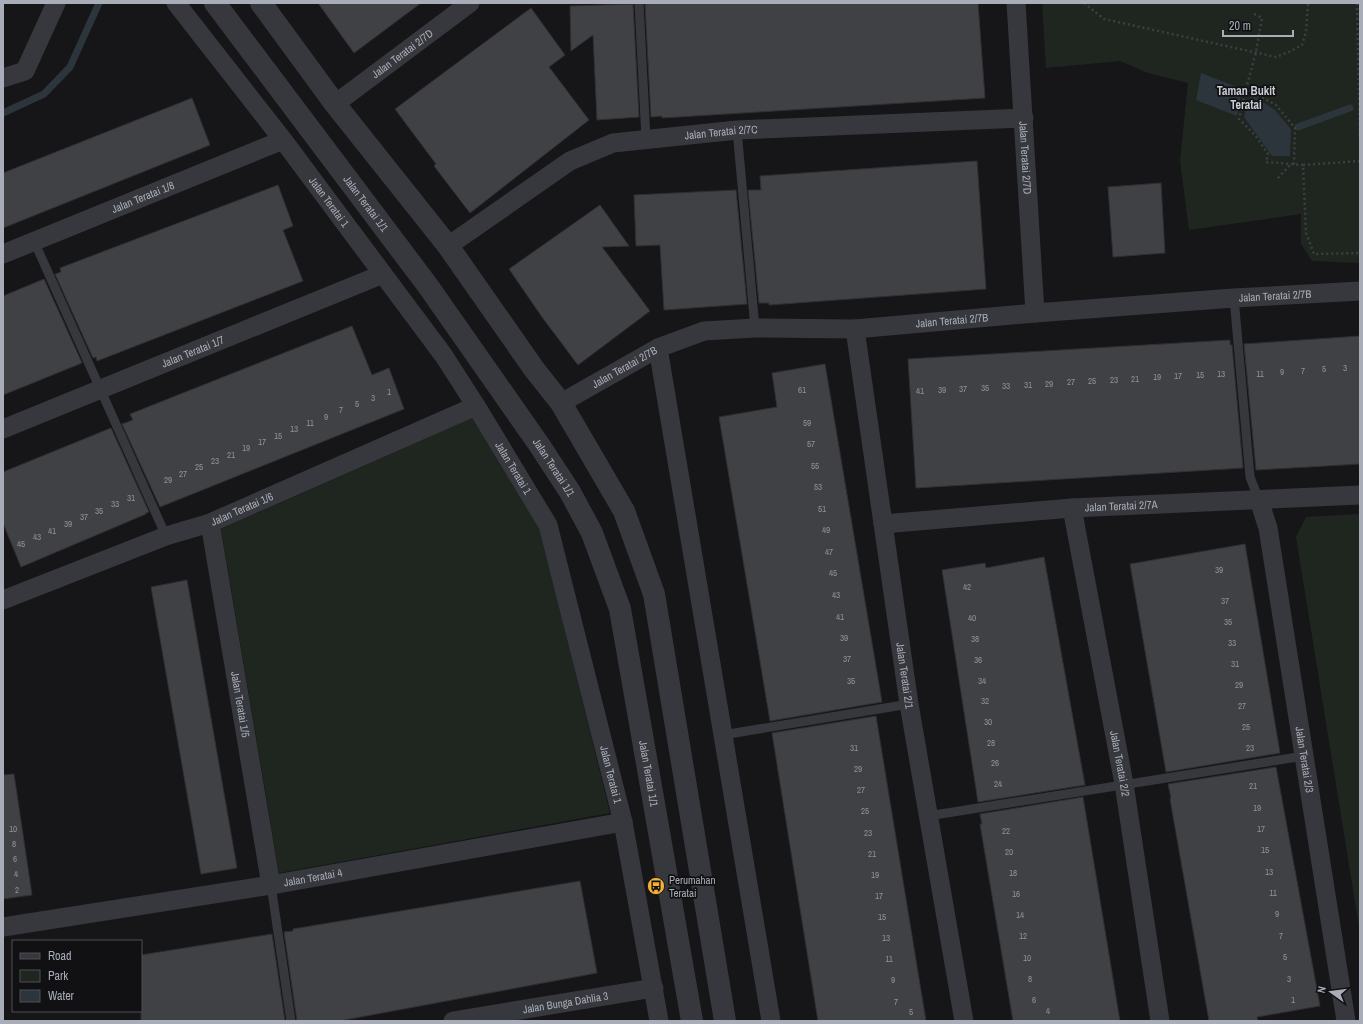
<svg xmlns="http://www.w3.org/2000/svg" width="1363" height="1024" font-family="'Archivo Narrow',sans-serif">
<style>
.green{fill:#1e261f}
.water{fill:#2c353c}
.lines{fill:none;stroke-linecap:round;stroke-linejoin:round}
.stream{stroke:#2c353c;stroke-width:7}
.building{fill:#404145;stroke:#303034}
.path{stroke:#3d3f44;stroke-width:2.5;stroke-dasharray:2 3;stroke-linecap:butt}
.service{stroke:#37383d;stroke-width:9}
.minor{stroke:#37383d;stroke-width:19}
.tertiary{stroke:#37383d;stroke-width:22}
.labels{text-anchor:middle;dominant-baseline:central;stroke-width:3.5;stroke-linejoin:round;paint-order:stroke}
.number-label{font-size:9px;fill:#8e929b}
.street-label{font-size:11px;fill:#a8adb8;stroke:#111113}
.poi-label{font-size:11px;fill:#a8adb8;stroke:#111113;text-anchor:start}
.neighbourhood-label{font-size:12px;font-weight:bold;fill:#c9ccd4;stroke:#111113}
</style>
<rect width="100%" height="100%" fill="#161618"/>
<!-- green -->
<g class="green">
<path d="M1042,3H1360V263L1312,261L1301,244V214L1189,230L1180,161L1188,83L1148,73L1120,61L1046,68Z"/>
<path d="M472,418L540,529L610,813L279,873L221,529Z"/>
<path d="M1360,514V933L1296,537L1306,517Z"/>
</g>
<!-- water -->
<g class="water">
<path d="M1201,73L1242,89L1237,116L1196,100Z"/>
<path d="M1251,94L1275,110L1291,129L1290,156H1272L1244,117Z"/>
</g>
<g class="lines">
<!-- stream -->
<g class="stream">
<path d="M3,113L44,94L70,67L99,3"/>
<path d="M1298,127L1350,108"/>
</g>
</g>
<!-- building -->
<g class="building">
<path d="M318,3H421L354,53Z"/>
<path d="M657,3H978L985,98L662,118V116L651,117L645,4Z"/>
<path d="M633,4L639,117L597,120L593,35L571,51L570,6Z"/>
<path d="M531,8L565,55L549,67L589,120L470,213L434,166L436,164L395,109Z"/>
<path d="M192,98L210,145L3,228V173Z"/>
<path d="M977,161L986,289L769,305V303H759L748,190H761L760,176Z"/>
<path d="M1161,183L1165,253L1113,257L1108,187Z"/>
<path d="M278,185L293,226L283,230L303,281L97,361L96,357L93,358L55,274L61,272L60,268Z"/>
<path d="M736,190L747,304L664,310L660,245L636,246L634,195Z"/>
<path d="M600,205L629,246L602,247L650,311L578,365L542,317L509,269Z"/>
<path d="M44,279L82,363L3,395V296Z"/>
<path d="M352,326L372,375L389,368L404,409L160,507L122,424L133,420L130,414Z"/>
<path d="M1360,336V464L1256,470L1244,344Z"/>
<path d="M1230,340V345H1232L1243,468L916,488L908,359Z"/>
<path d="M825,364L882,702L770,721L719,417L777,407L772,373Z"/>
<path d="M111,428L149,512L146,513V514L21,567L3,523V472Z"/>
<path d="M1245,544L1280,753L1166,772L1130,564Z"/>
<path d="M1044,557L1085,785L978,802L942,570L985,563L986,568Z"/>
<path d="M187,580L237,868L201,874L151,587Z"/>
<path d="M876,716L926,1021H818L772,733Z"/>
<path d="M1276,767L1320,1006L1257,1017L1258,1021H1209L1170,799L1171,798L1168,784Z"/>
<path d="M14,774L32,895L3,899V775Z"/>
<path d="M1083,797L1120,1021H1013L980,824H982L980,814Z"/>
<path d="M580,881L597,973L339,1021H297L284,932L293,931V929Z"/>
<path d="M272,934L285,1021H141V955Z"/>
</g>
<g class="lines">
<!-- path -->
<g class="path">
<path d="M1084,3L1104,19L1276,57L1291,51L1302,45L1306,32L1308,3"/>
<path d="M1357,3L1360,139"/>
<path d="M1254,14L1262,18L1256,52L1246,89L1276,105L1295,128L1294,165"/>
<path d="M1246,89L1239,119L1255,135L1268,154L1266,162L1303,165"/>
<path d="M1360,161L1303,165L1306,233L1314,254L1360,253"/>
<path d="M1278,178L1290,165"/>
</g>
<!-- service -->
<g class="service">
<path d="M639,3L646,139"/>
<path d="M737,130L755,328"/>
<path d="M34,241L166,536"/>
<path d="M1234,298L1250,477L1259,500"/>
<path d="M723,735L909,704"/>
<path d="M928,816L1304,756"/>
<path d="M271,885L291,1021"/>
</g>
<!-- minor -->
<g class="minor">
<path id="s1" d="M176,3L283,140L444,356L476,406L548,525L623,822L659,1021"/>
<path id="s2" d="M1016,3L1035,313"/>
<path d="M3,78L25,71L56,3"/>
<path id="s3" d="M335,104L470,3"/>
<path id="s4" d="M448,246L570,161L613,143L737,130L1024,118"/>
<path id="s5" d="M3,254L283,140"/>
<path id="s6" d="M855,329L909,704L964,1021"/>
<path d="M658,348L771,1021"/>
<path id="s7" d="M561,403L658,348L704,331L755,328L855,329L1035,313L1234,298L1360,291"/>
<path id="s8" d="M3,429L383,274"/>
<path id="s9" d="M1259,500L1268,528L1346,1021"/>
<path id="s10" d="M1072,508L1124,784L1160,1021"/>
<path id="s11" d="M210,523L271,885"/>
<path id="s12" d="M883,524L1072,508L1360,495"/>
<path id="s13" d="M3,600L166,536L210,523L476,406"/>
<path id="s14" d="M3,927L271,885L623,822"/>
<path id="s15" d="M453,1021L654,988"/>
</g>
<!-- tertiary -->
<g class="tertiary">
<path id="s16" d="M215,3L428,286L540,446L570,492L592,533L620,609L692,1021"/>
<path d="M261,3L335,104L448,246L534,369L561,403L624,511L654,594L725,1021"/>
</g>
</g>
<!-- icons -->
<defs>
<symbol id="bus-disc" viewBox="-11 -11 22 22"><circle r="9.5" fill="#f2b134" stroke="#111113"/><path d="M-5-6H5V4H4V6H2V4H-2V6H-4V4H-5ZM-3.5-4V0h7V-4ZM-3.5 1.2v1.5H-2V1.2ZM2 1.2v1.5H3.5V1.2Z" fill="#111"/></symbol>
</defs>
<g fill-rule="evenodd">
<use href="#bus-disc" x="646" y="876" width="20" height="20"/>
</g>
<g class="labels">
<!-- number labels -->
<g class="number-label">
<text x="1345" y="368">3</text>
<text x="1324" y="369">5</text>
<text x="1303" y="371">7</text>
<text x="1282" y="372">9</text>
<text x="1221" y="374">13</text>
<text x="1260" y="374">11</text>
<text x="1200" y="375">15</text>
<text x="1178" y="376">17</text>
<text x="1157" y="377">19</text>
<text x="1135" y="379">21</text>
<text x="1114" y="380">23</text>
<text x="1092" y="381">25</text>
<text x="1071" y="382">27</text>
<text x="1049" y="384">29</text>
<text x="1028" y="385">31</text>
<text x="1006" y="386">33</text>
<text x="985" y="388">35</text>
<text x="963" y="389">37</text>
<text x="802" y="390">61</text>
<text x="942" y="390">39</text>
<text x="920" y="391">41</text>
<text x="389" y="392">1</text>
<text x="373" y="398">3</text>
<text x="357" y="404">5</text>
<text x="341" y="410">7</text>
<text x="326" y="417">9</text>
<text x="310" y="423">11</text>
<text x="807" y="423">59</text>
<text x="294" y="429">13</text>
<text x="278" y="436">15</text>
<text x="262" y="442">17</text>
<text x="811" y="444">57</text>
<text x="246" y="448">19</text>
<text x="231" y="455">21</text>
<text x="215" y="461">23</text>
<text x="815" y="466">55</text>
<text x="199" y="467">25</text>
<text x="183" y="474">27</text>
<text x="168" y="480">29</text>
<text x="818" y="487">53</text>
<text x="131" y="498">31</text>
<text x="115" y="504">33</text>
<text x="822" y="509">51</text>
<text x="99" y="511">35</text>
<text x="84" y="517">37</text>
<text x="68" y="524">39</text>
<text x="826" y="530">49</text>
<text x="52" y="531">41</text>
<text x="37" y="537">43</text>
<text x="21" y="544">45</text>
<text x="829" y="552">47</text>
<text x="1219" y="570">39</text>
<text x="833" y="573">45</text>
<text x="967" y="587">42</text>
<text x="836" y="595">43</text>
<text x="1225" y="601">37</text>
<text x="840" y="617">41</text>
<text x="972" y="618">40</text>
<text x="1228" y="622">35</text>
<text x="844" y="638">39</text>
<text x="975" y="639">38</text>
<text x="1232" y="643">33</text>
<text x="847" y="659">37</text>
<text x="978" y="660">36</text>
<text x="1235" y="664">31</text>
<text x="851" y="681">35</text>
<text x="982" y="681">34</text>
<text x="1239" y="685">29</text>
<text x="985" y="701">32</text>
<text x="1242" y="706">27</text>
<text x="988" y="722">30</text>
<text x="1246" y="727">25</text>
<text x="991" y="743">28</text>
<text x="854" y="748">31</text>
<text x="1250" y="748">23</text>
<text x="995" y="763">26</text>
<text x="858" y="769">29</text>
<text x="998" y="784">24</text>
<text x="1253" y="786">21</text>
<text x="861" y="790">27</text>
<text x="1257" y="808">19</text>
<text x="865" y="811">25</text>
<text x="13" y="829">10</text>
<text x="1261" y="829">17</text>
<text x="1006" y="831">22</text>
<text x="868" y="833">23</text>
<text x="14" y="844">8</text>
<text x="1265" y="850">15</text>
<text x="1009" y="852">20</text>
<text x="872" y="854">21</text>
<text x="15" y="859">6</text>
<text x="1269" y="872">13</text>
<text x="1013" y="873">18</text>
<text x="16" y="874">4</text>
<text x="875" y="875">19</text>
<text x="17" y="890">2</text>
<text x="1273" y="893">11</text>
<text x="1016" y="894">16</text>
<text x="879" y="896">17</text>
<text x="1277" y="914">9</text>
<text x="1020" y="915">14</text>
<text x="882" y="917">15</text>
<text x="1023" y="936">12</text>
<text x="1281" y="936">7</text>
<text x="886" y="938">13</text>
<text x="1285" y="957">5</text>
<text x="1027" y="958">10</text>
<text x="889" y="959">11</text>
<text x="1030" y="979">8</text>
<text x="1289" y="979">3</text>
<text x="893" y="980">9</text>
<text x="1034" y="1000">6</text>
<text x="1293" y="1000">1</text>
<text x="896" y="1002">7</text>
<text x="1048" y="1011">4</text>
<text x="911" y="1012">5</text>
</g>
<!-- street labels -->
<g class="street-label">
<text stroke="none"><textPath href="#s3" startOffset="84">Jalan Teratai 2/7D</textPath></text>
<text stroke="none"><textPath href="#s4" startOffset="304">Jalan Teratai 2/7C</textPath></text>
<text stroke="none"><textPath href="#s2" startOffset="155">Jalan Teratai 2/7D</textPath></text>
<text stroke="none"><textPath href="#s5" startOffset="151">Jalan Teratai 1/8</textPath></text>
<text stroke="none"><textPath href="#s1" startOffset="251">Jalan Teratai 1</textPath></text>
<text stroke="none"><textPath href="#s16" startOffset="251">Jalan Teratai 1/1</textPath></text>
<text stroke="none"><textPath href="#s7" startOffset="733">Jalan Teratai 2/7B</textPath></text>
<text stroke="none"><textPath href="#s7" startOffset="409">Jalan Teratai 2/7B</textPath></text>
<text stroke="none"><textPath href="#s8" startOffset="205">Jalan Teratai 1/7</textPath></text>
<text stroke="none"><textPath href="#s7" startOffset="73">Jalan Teratai 2/7B</textPath></text>
<text stroke="none"><textPath href="#s1" startOffset="575">Jalan Teratai 1</textPath></text>
<text stroke="none"><textPath href="#s16" startOffset="575">Jalan Teratai 1/1</textPath></text>
<text stroke="none"><textPath href="#s12" startOffset="239">Jalan Teratai 2/7A</textPath></text>
<text stroke="none"><textPath href="#s13" startOffset="256">Jalan Teratai 1/6</textPath></text>
<text stroke="none"><textPath href="#s6" startOffset="350">Jalan Teratai 2/1</textPath></text>
<text stroke="none"><textPath href="#s11" startOffset="184">Jalan Teratai 1/5</textPath></text>
<text stroke="none"><textPath href="#s9" startOffset="264">Jalan Teratai 2/3</textPath></text>
<text stroke="none"><textPath href="#s10" startOffset="260">Jalan Teratai 2/2</textPath></text>
<text stroke="none"><textPath href="#s16" startOffset="899">Jalan Teratai 1/1</textPath></text>
<text stroke="none"><textPath href="#s1" startOffset="899">Jalan Teratai 1</textPath></text>
<text stroke="none"><textPath href="#s14" startOffset="314">Jalan Teratai 4</textPath></text>
<text stroke="none"><textPath href="#s15" startOffset="114">Jalan Bunga Dahlia 3</textPath></text>
</g>
<!-- poi labels -->
<g class="poi-label">
<text x="669" y="880">Perumahan<tspan x="669" dy="13">Teratai</tspan></text>
</g>
<!-- neighbourhood labels -->
<g class="neighbourhood-label">
<text x="1246" y="91">Taman Bukit<tspan x="1246" dy="14">Teratai</tspan></text>
</g>
</g>
<!-- border -->
<rect width="1363" height="1024" fill="none" stroke="#a8adb8" stroke-width="8"/>
<!-- legend -->
<rect x="12" y="940" width="130" height="72" fill="#111113" stroke="#4d4f55"/>
<rect x="20" y="953" width="20" height="6" fill="#37383d" stroke="#4d4f55"/>
<text x="48" y="960" font-size="12" fill="#a8adb8">Road</text>
<rect x="20" y="970" width="20" height="12" fill="#1e261f" stroke="#4d4f55"/>
<text x="48" y="980" font-size="12" fill="#a8adb8">Park</text>
<rect x="20" y="990" width="20" height="12" fill="#2c353c" stroke="#4d4f55"/>
<text x="48" y="1000" font-size="12" fill="#a8adb8">Water</text>
<!-- north arrow -->
<g transform="translate(1331 992) rotate(284)" stroke="#111113" stroke-width="3" paint-order="stroke">
<path d="M0-3L7 15L0 10L-7 15Z" fill="#a8adb8"/>
<text y="-6" font-size="11" font-weight="bold" text-anchor="middle" fill="#a8adb8">N</text>
</g>
<!-- scale -->
<path d="M1223 30v6h70v-6" fill="none" stroke="#a8adb8" stroke-width="2"/>
<text x="1229" y="30" font-size="12" fill="#a8adb8" stroke="#111113" stroke-width="3" paint-order="stroke">20 m</text>
</svg>
